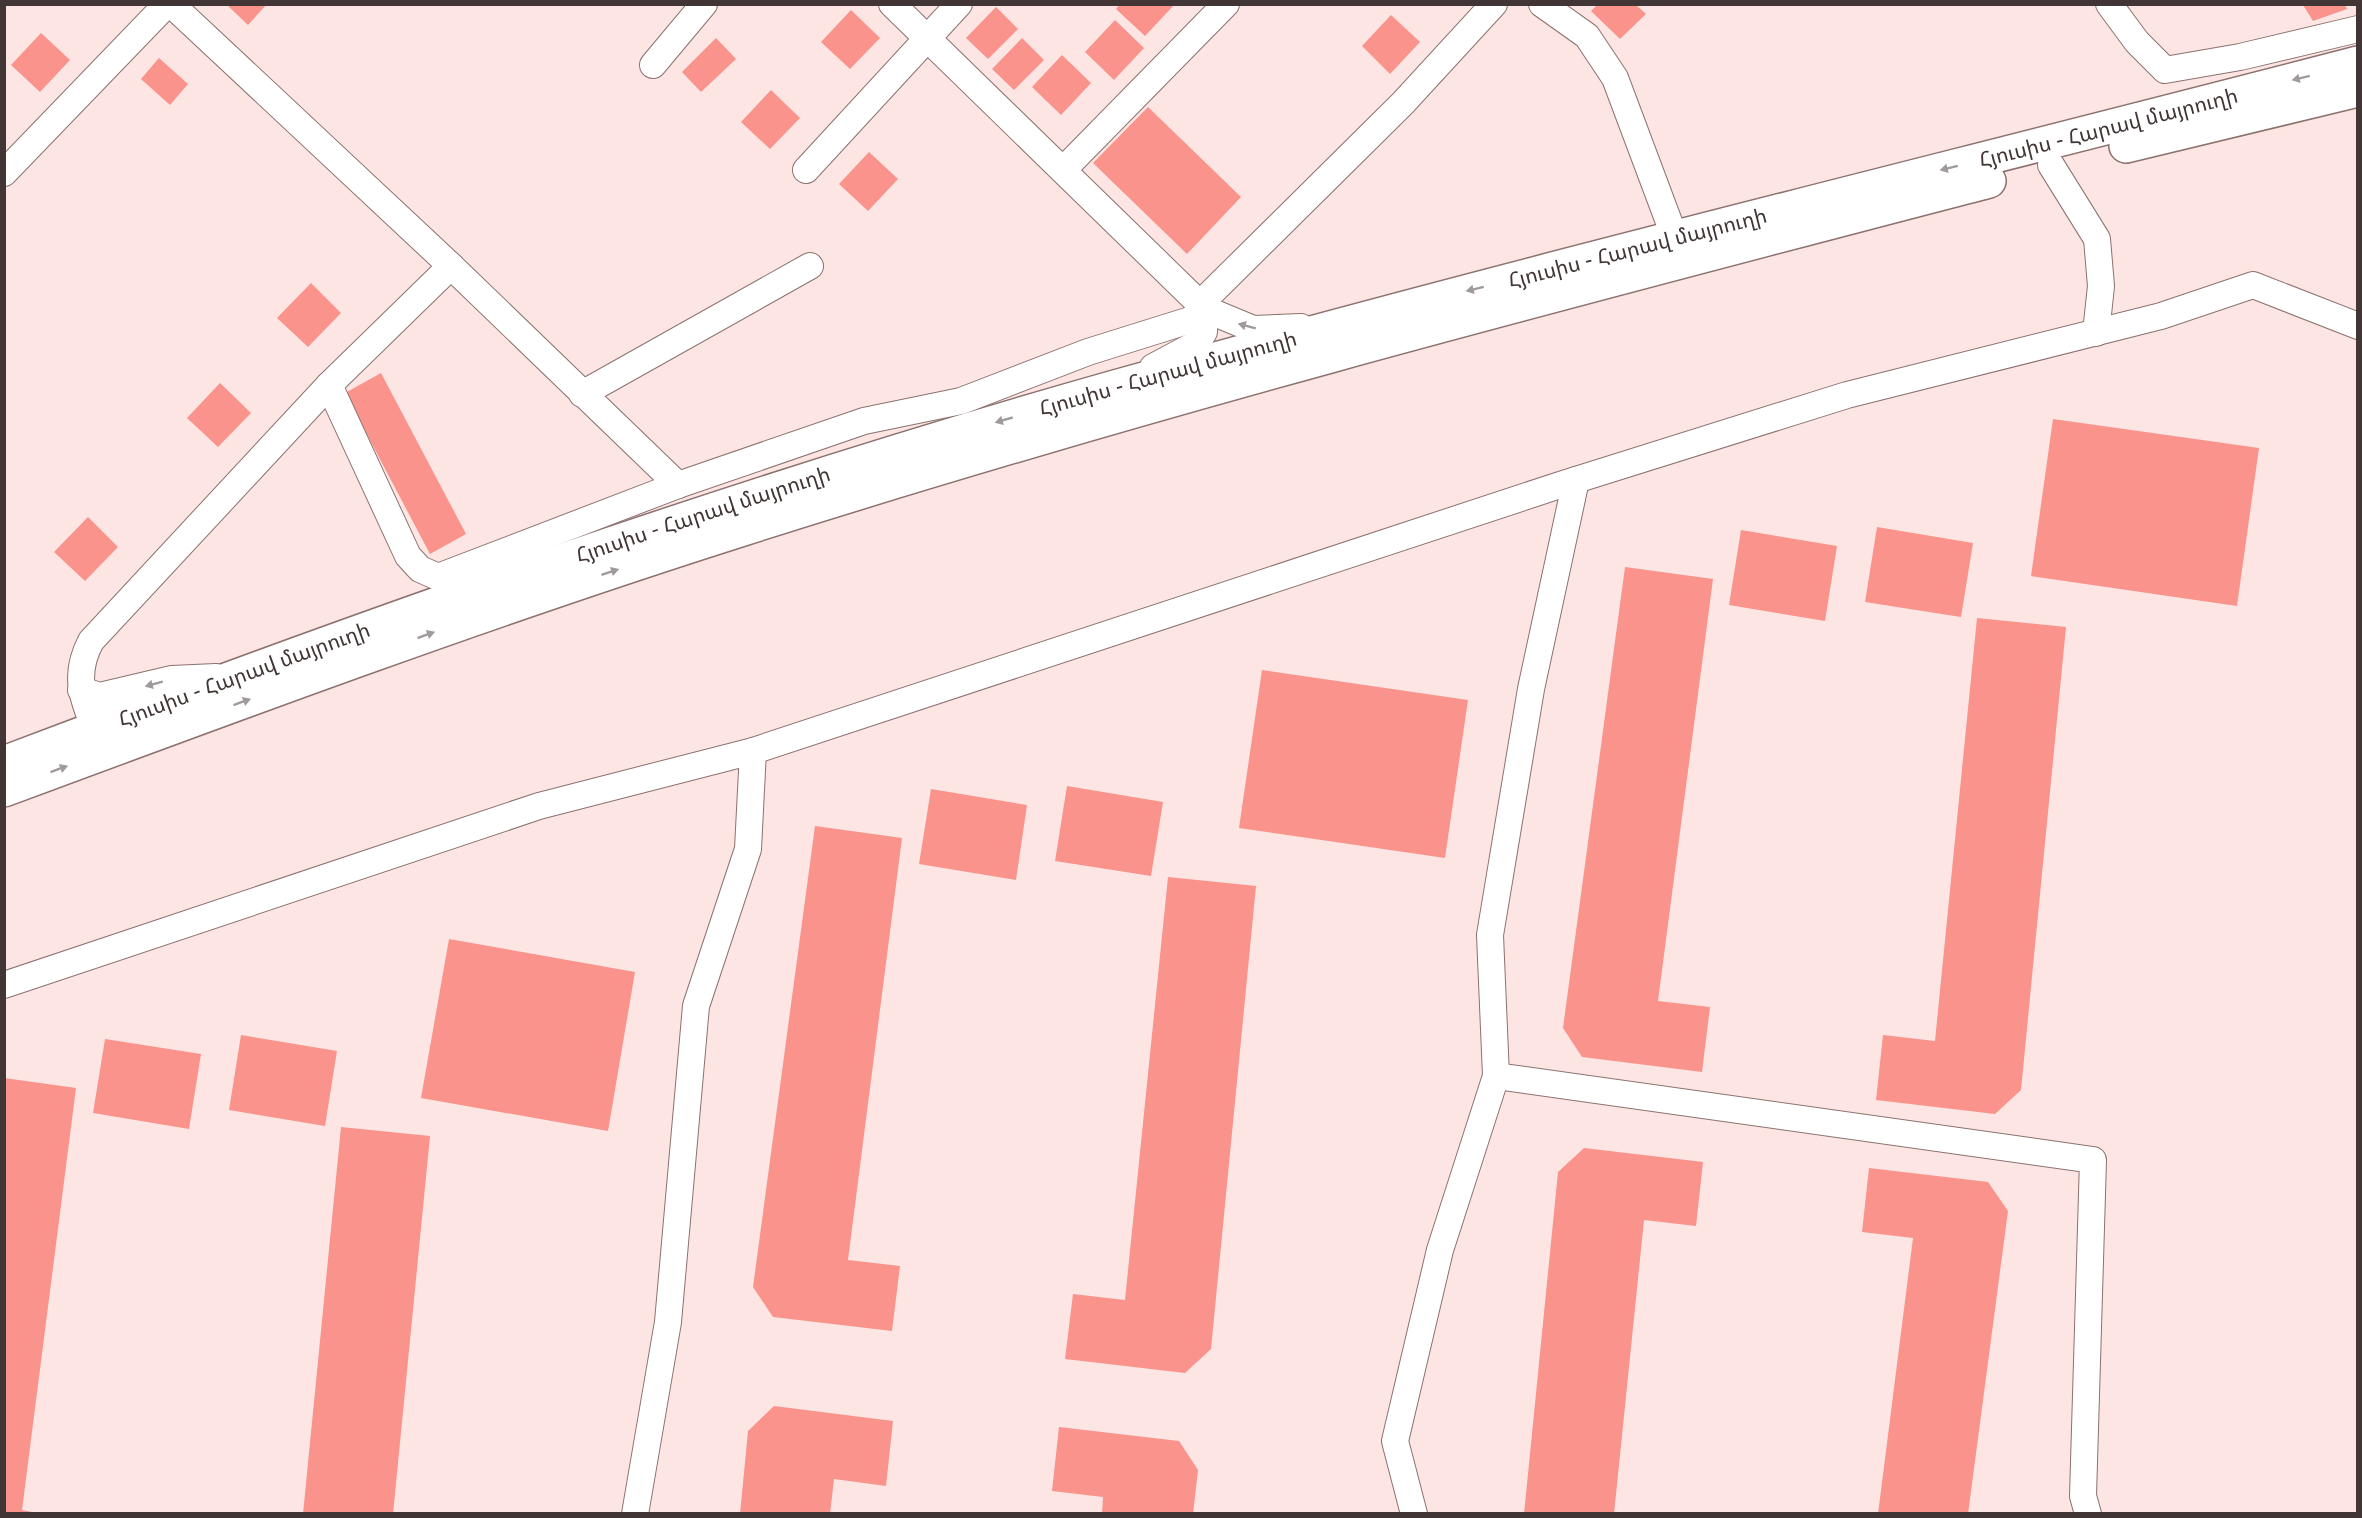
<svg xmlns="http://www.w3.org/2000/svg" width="2362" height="1518" font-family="'IBM Plex Sans','Noto Sans Armenian',sans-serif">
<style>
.building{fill:#f9938b}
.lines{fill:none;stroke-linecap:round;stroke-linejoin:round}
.minor-casing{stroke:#8b726f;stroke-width:28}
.highway-casing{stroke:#8b726f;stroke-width:36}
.minor{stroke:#fff;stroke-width:26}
.highway{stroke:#fff;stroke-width:33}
.oneway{fill:#a09a9a}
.labels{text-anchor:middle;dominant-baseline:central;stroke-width:6;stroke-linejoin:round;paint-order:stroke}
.street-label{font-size:21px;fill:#413635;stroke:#fff}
</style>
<rect width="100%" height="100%" fill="#fde5e3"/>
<!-- building -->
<g class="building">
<path d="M226,4H267L248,25Z"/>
<path d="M1120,4H1175L1145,36L1116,9Z"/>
<path d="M1597,5H1636L1646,14L1620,39L1591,11Z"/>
<path d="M2303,5H2345L2347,9L2313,21Z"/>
<path d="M996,7L1018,29L988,59L966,38Z"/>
<path d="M851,10L880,38L850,69L821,42Z"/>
<path d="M1391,15L1420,42L1390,74L1362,46Z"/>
<path d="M1115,20L1144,48L1114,80L1085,52Z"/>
<path d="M41,33L70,60L40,92L11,65Z"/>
<path d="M716,38L736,59L701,92L682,72Z"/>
<path d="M1022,38L1044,60L1014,90L992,69Z"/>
<path d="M1062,55L1091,83L1061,115L1032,87Z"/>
<path d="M159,58L188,84L170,105L141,79Z"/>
<path d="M771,90L800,118L770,149L741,122Z"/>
<path d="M1148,107L1241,197L1187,254L1093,163Z"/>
<path d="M869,152L898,179L868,211L839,184Z"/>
<path d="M311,283L341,313L308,347L277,318Z"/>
<path d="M381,373L466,534L430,554L345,393Z"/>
<path d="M220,383L251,413L218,447L187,418Z"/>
<path d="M2053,419L2259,448L2237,606L2031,576Z"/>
<path d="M88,517L118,547L85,581L54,552Z"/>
<path d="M1877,527L1973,543L1961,617L1865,602Z"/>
<path d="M1741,530L1837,546L1825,621L1729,605Z"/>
<path d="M1625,567L1713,579L1658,1001L1710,1007L1702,1072L1582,1057L1563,1028Z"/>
<path d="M1977,618L2066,627L2021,1090L1995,1114L1876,1100L1883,1035L1935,1041Z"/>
<path d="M1262,670L1468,700L1445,858L1239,828Z"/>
<path d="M1067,786L1163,802L1151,876L1055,861Z"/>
<path d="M931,789L1027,805L1016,880L919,864Z"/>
<path d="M815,826L902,838L848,1260L900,1266L892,1331L773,1317L753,1287Z"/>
<path d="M1168,877L1256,886L1211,1349L1185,1373L1065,1359L1073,1294L1125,1300Z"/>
<path d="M449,939L635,972L608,1131L421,1098Z"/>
<path d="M241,1035L337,1051L325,1126L229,1110Z"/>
<path d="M105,1039L201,1054L189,1129L93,1113Z"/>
<path d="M4,1078L76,1088L22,1510L42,1514H4Z"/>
<path d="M341,1127L430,1136L393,1514H303Z"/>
<path d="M1584,1148L1703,1162L1696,1226L1644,1220L1614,1514H1524L1558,1172Z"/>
<path d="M1869,1168L1988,1182L2008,1211L1968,1514H1878L1913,1238L1862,1232Z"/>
<path d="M774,1406L893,1421L886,1486L834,1479L830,1514H740L748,1431Z"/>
<path d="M1059,1427L1179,1441L1198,1470L1193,1514H1102L1103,1497L1052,1491Z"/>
</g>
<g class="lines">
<defs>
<g id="minor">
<path d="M171,4L451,266L678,485"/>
<path d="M892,4L1205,309L1253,329L1301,327"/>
<path d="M1542,4L1587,36L1615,78L1675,238"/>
<path d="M2109,4L2137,42L2165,70L2240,57L2358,29"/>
<path d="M653,65L704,4"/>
<path d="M2051,165L2097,239L2101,286L2096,333"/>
<path d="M1064,169L1226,4"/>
<path d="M806,170L959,4"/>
<path d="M4,173L167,4"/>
<path d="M1201,303L1403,103L1494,4"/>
<path d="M1153,367L1196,344L1204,332L1205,309"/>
<path d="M329,385L408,556L420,569L438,577L678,485L864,421L961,401L1088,352L1203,316"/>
<path d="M582,394L810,266"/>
<path d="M81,690L100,696L172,679L216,677"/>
<path d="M95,728C81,696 74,673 91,641L329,385L451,266"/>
<path d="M4,985L539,806L753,751L1563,484L1847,395L2161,316L2253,285L2358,326"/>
<path d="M1496,1076L2093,1160L2083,1496L2088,1514"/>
<path d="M635,1514L668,1322L696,1006L748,849L753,751"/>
<path d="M1414,1514L1395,1441L1440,1250L1496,1076L1490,935L1531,689L1576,480"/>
</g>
<g id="highway">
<path d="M2126,146L2358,90"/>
<path id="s1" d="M4,763C370,624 739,493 1115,387C1527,271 1943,171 2358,63"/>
<path d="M4,790C249,699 494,608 743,529C1154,398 1572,290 1989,181"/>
</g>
</defs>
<!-- minor casing -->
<use href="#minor" class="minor-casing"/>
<!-- highway casing -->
<use href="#highway" class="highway-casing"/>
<!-- minor -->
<use href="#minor" class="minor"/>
<!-- highway -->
<use href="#highway" class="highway"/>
</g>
<!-- one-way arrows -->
<defs><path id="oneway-solid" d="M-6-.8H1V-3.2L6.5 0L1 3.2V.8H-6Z" transform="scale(1.5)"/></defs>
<g class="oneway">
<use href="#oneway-solid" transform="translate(2301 78) rotate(166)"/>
<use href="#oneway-solid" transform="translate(1949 168) rotate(166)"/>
<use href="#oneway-solid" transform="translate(1475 289) rotate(166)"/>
<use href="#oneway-solid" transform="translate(1247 326) rotate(-165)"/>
<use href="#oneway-solid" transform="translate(1004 420) rotate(164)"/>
<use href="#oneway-solid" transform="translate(610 572) rotate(-18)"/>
<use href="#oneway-solid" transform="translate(426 635) rotate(-20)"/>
<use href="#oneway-solid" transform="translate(154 684) rotate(165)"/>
<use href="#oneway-solid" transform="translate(242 702) rotate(-20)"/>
<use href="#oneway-solid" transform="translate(59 769) rotate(-20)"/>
</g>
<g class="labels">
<!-- street labels -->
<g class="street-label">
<text stroke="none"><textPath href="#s1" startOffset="2200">Հյուսիս - Հարավ մայրուղի</textPath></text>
<text stroke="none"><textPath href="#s1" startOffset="1714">Հյուսիս - Հարավ մայրուղի</textPath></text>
<text stroke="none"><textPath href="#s1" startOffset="1228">Հյուսիս - Հարավ մայրուղի</textPath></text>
<text stroke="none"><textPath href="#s1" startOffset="742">Հյուսիս - Հարավ մայրուղի</textPath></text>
<text stroke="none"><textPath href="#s1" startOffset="256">Հյուսիս - Հարավ մայրուղի</textPath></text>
</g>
</g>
<!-- border -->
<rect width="2362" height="1518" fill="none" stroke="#413635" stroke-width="12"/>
</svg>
